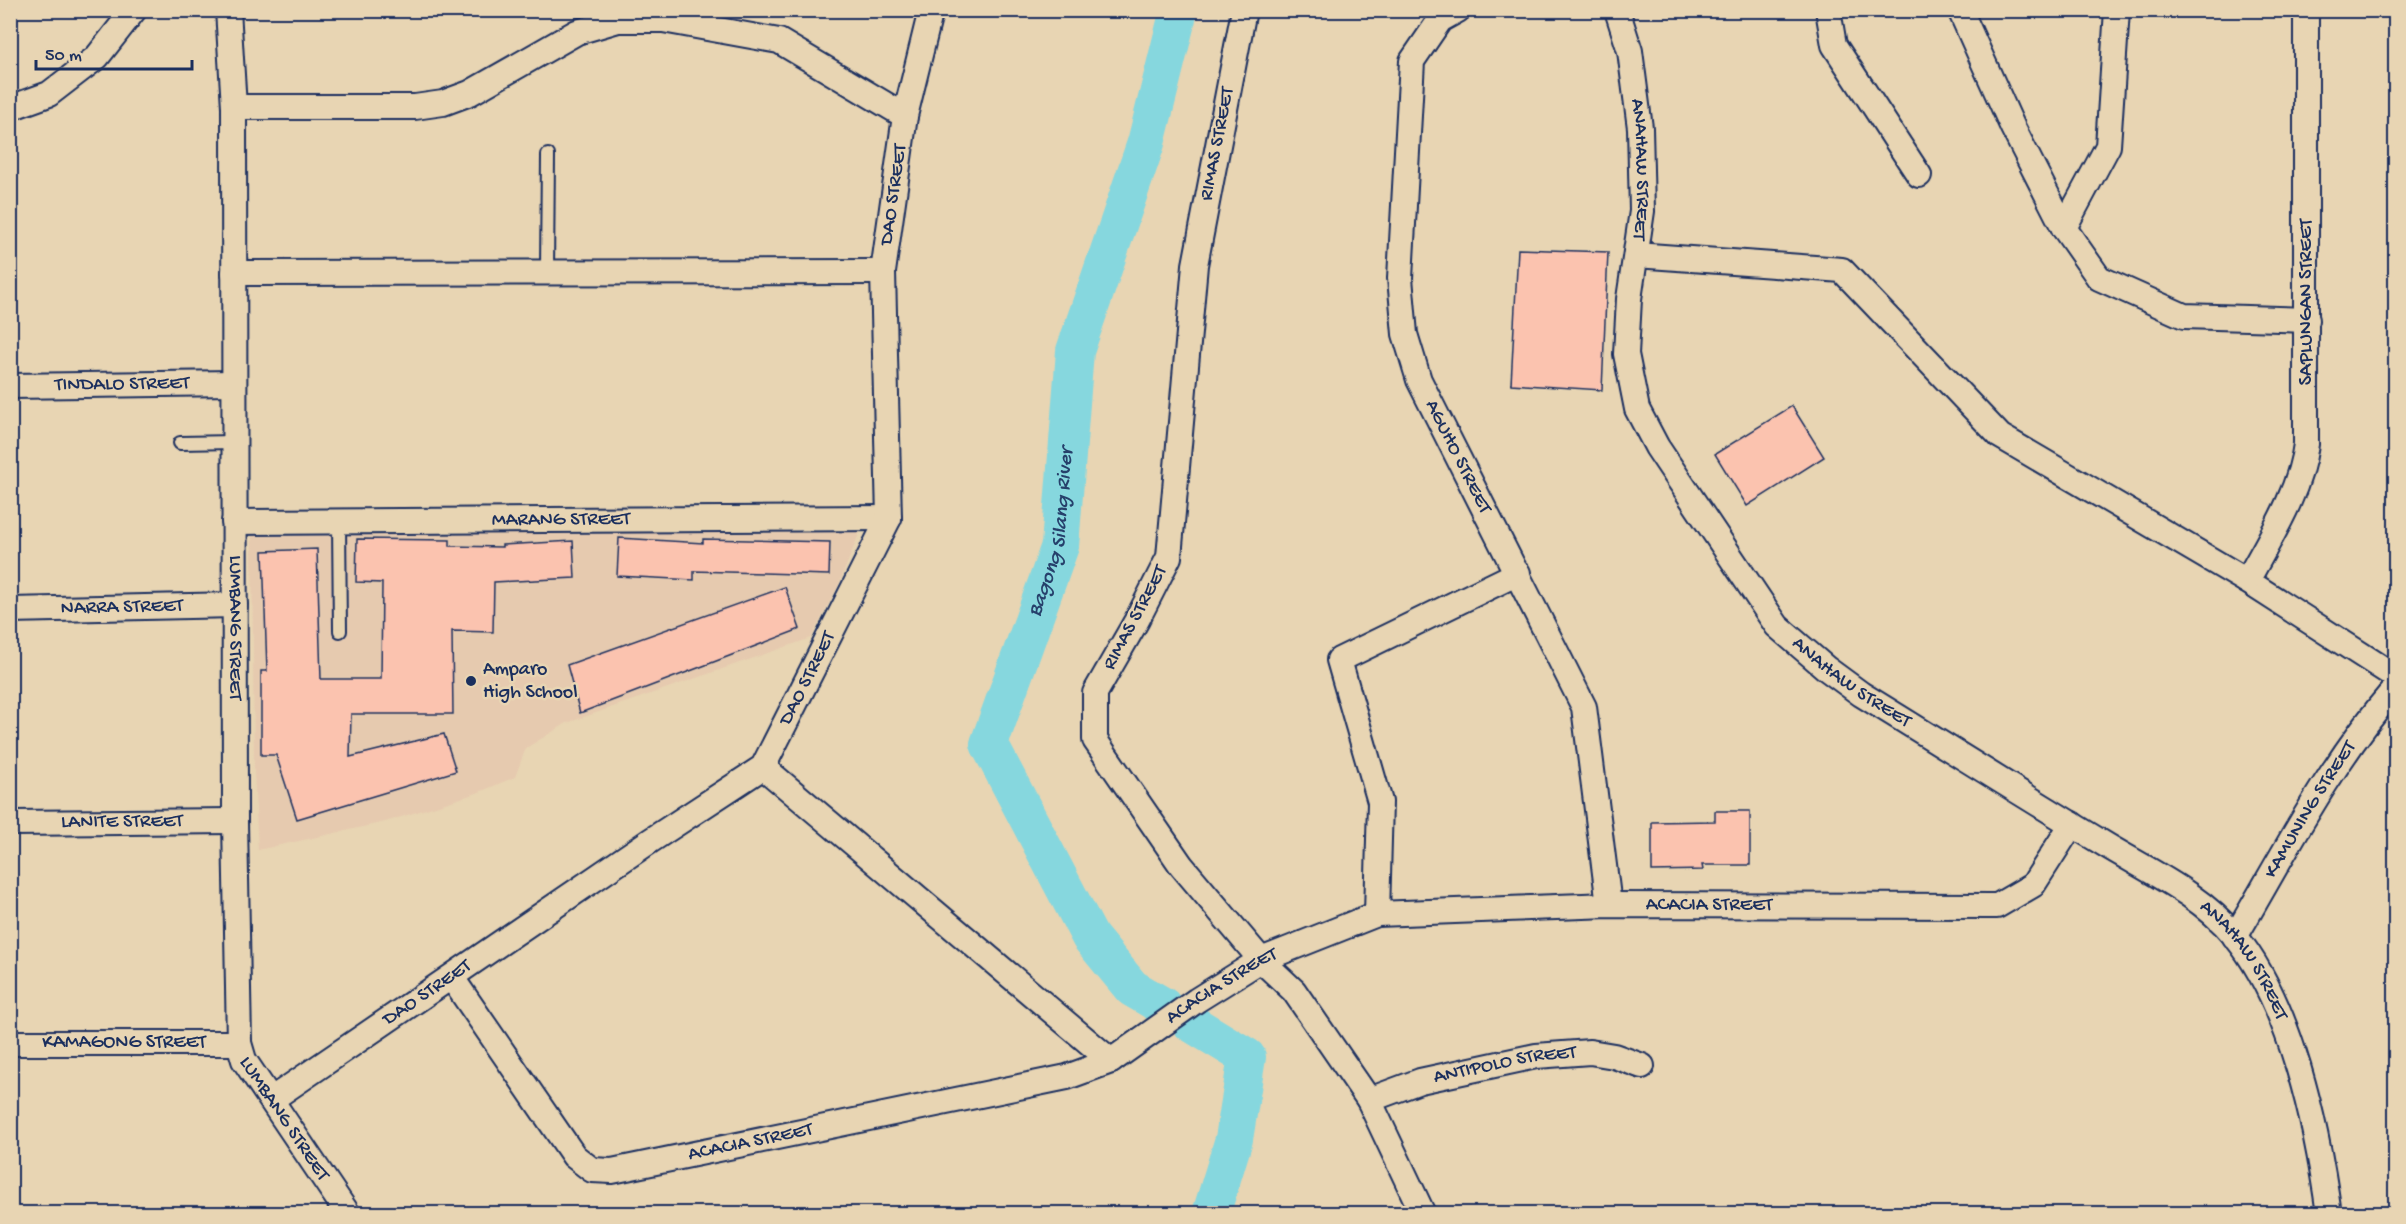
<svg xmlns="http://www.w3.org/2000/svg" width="2406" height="1224" font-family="'Gochi Hand',sans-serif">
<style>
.built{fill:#e6caaf}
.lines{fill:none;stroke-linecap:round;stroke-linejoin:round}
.river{stroke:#86d7de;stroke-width:38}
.building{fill:#fbc3af;stroke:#1b2f5e;stroke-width:1.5}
.service-casing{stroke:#1b2f5e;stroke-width:16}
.minor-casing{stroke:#1b2f5e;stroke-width:28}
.service{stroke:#e8d5b3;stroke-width:12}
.minor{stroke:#e8d5b3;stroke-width:24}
.poi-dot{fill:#1b2f5e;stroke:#e8d5b3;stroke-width:2}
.labels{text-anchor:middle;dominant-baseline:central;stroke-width:5;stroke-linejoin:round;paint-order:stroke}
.street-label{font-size:20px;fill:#1b2f5e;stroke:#e8d5b3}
.poi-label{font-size:20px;fill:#1b2f5e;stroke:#e8d5b3;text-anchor:start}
.water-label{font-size:21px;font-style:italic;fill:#26406b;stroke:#e8d5b3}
</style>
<rect width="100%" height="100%" fill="#e8d5b3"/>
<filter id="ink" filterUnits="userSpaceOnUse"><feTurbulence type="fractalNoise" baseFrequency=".0167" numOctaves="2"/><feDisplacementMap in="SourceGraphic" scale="12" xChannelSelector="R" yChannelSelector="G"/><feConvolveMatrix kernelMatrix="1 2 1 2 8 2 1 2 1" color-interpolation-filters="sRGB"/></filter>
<g filter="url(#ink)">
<!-- built -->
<path class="built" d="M861,529L839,584L811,638L567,723L526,748L515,777L477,793L385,822L258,850L254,772L252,530Z"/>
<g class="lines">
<!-- river -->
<g class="river">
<path id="s1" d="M1163,1006L1132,988L1090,937L989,744L1060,546L1075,351L1146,143L1179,10"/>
<path d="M1191,1023L1247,1057L1234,1139L1211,1214"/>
</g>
</g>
<!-- building -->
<g class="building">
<path d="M1518,249L1608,252L1602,390L1511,384Z"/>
<path d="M1792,406L1824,457L1747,506L1715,454Z"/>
<path d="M619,538L703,543V539L830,542L829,575L694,571V580L617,576Z"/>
<path d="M357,539L450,540V546L502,547V545L573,541L575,578L494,582L493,632L452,631L453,714H351L350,757L444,734L456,771L297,819L276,755H261V671H267L263,551L317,549L321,679H381L382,583L356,582Z"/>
<path d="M785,587L800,629L580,713L567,665Z"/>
<path d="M1715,811H1750V865H1702L1703,870L1652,871V822L1715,821Z"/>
</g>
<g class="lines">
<defs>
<g id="service">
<path d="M547,272L548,155"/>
<path d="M180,443L234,442"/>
<path d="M339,522L340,631"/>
</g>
<g id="minor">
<path id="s2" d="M228,10L234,107L235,821L239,1043L244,1060L348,1214"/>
<path d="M1244,10L1195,265L1169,557L1137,620L1095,693V740L1181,865L1261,960L1294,991L1369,1100L1423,1214"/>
<path id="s3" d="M1458,10L1440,20L1412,61L1400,278L1405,334L1419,380L1584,707L1609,905"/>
<path id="s4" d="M1617,10L1630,51L1640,128L1642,211L1629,299L1626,354L1637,409L1657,447L1777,626L1827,669L1861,694C1941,743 2021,794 2101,842C2148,871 2199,893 2235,936C2291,1004 2317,1127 2329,1214"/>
<path d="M1828,10L1834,45L1919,175"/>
<path d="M1960,10L2013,128L2064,228L2099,278L2184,316L2307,320"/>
<path d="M234,107H415L443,103L470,93L577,32L618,20H663L779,41L905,116"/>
<path d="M10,108L49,94L97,57L134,10"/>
<path d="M2064,228L2108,146L2117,10"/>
<path d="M1636,255L1842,270L2000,436L2247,581L2396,677"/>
<path d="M234,273L883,272"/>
<path id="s5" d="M10,386L234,383"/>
<path id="s6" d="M234,522L889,518"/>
<path d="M2247,581C2270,538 2300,492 2306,444V10"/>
<path id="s7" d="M10,610L235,605"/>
<path d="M763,767L1111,1061"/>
<path id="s8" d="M10,823L235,821"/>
<path d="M1377,914L1380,802L1339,660L1518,573"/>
<path id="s9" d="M2235,937C2285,852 2331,762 2396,687"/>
<path id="s10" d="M452,978L574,1156L592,1170L612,1171L1067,1077L1111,1061L1197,1000L1261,960L1377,914L1609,905L1997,906L2033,885L2072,824"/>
<path id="s11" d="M10,1043H239"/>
<path id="s12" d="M272,1099L650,841L763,767L889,518L883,272L905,116L931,10"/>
<path id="s13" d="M1369,1100L1420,1081L1536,1056L1590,1052L1614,1056L1642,1066"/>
</g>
</defs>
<!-- service casing -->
<use href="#service" class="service-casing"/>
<!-- minor casing -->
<use href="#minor" class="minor-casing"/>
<!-- service -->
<use href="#service" class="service"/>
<!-- minor -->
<use href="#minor" class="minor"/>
</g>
</g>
<!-- markers -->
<circle class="poi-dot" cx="471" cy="681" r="6"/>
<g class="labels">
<!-- street labels -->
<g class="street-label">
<text transform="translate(1218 144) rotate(-79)">RIMAS STREET</text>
<text stroke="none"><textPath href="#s4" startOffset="162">ANAHAW STREET</textPath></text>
<text stroke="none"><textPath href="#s12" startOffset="1196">DAO STREET</textPath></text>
<text transform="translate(2307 302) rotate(-90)">SAPLUNGAN STREET</text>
<text stroke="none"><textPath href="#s5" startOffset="112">TINDALO STREET</textPath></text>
<text stroke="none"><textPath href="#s3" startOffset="478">AGUHO STREET</textPath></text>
<text stroke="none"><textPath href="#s6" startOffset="327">MARANG STREET</textPath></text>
<text stroke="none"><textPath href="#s7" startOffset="112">NARRA STREET</textPath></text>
<text transform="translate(1136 618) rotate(-62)">RIMAS STREET</text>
<text stroke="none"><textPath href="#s2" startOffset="618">LUMBANG STREET</textPath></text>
<text stroke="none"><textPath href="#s12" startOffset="692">DAO STREET</textPath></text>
<text stroke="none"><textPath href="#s4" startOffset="756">ANAHAW STREET</textPath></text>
<text stroke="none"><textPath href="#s9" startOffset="148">KAMUNING STREET</textPath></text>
<text stroke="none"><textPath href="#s8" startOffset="112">LANITE STREET</textPath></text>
<text stroke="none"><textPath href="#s10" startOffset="1408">ACACIA STREET</textPath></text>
<text stroke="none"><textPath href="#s4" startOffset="1242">ANAHAW STREET</textPath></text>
<text stroke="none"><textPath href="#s10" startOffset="904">ACACIA STREET</textPath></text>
<text stroke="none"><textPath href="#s12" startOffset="188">DAO STREET</textPath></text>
<text stroke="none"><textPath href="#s11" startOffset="114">KAMAGONG STREET</textPath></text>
<text stroke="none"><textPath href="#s13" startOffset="141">ANTIPOLO STREET</textPath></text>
<text stroke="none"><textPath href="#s2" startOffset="1122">LUMBANG STREET</textPath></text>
<text stroke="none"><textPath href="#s10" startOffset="400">ACACIA STREET</textPath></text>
</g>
<!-- poi labels -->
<g class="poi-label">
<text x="483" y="670">Amparo<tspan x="483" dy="23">High School</tspan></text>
</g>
<!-- water labels -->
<g class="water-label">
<text stroke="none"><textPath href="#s1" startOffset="542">Bagong Silang River</textPath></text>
</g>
</g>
<!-- margin -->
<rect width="2406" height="1224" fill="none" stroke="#e8d5b3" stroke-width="36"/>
<rect x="18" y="18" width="2370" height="1188" fill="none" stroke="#1b2f5e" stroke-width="2" filter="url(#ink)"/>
<!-- scale -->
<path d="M36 60v9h156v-9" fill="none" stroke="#1b2f5e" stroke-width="3"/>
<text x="45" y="60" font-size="18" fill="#1b2f5e" stroke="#e8d5b3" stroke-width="4.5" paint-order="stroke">50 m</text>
</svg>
